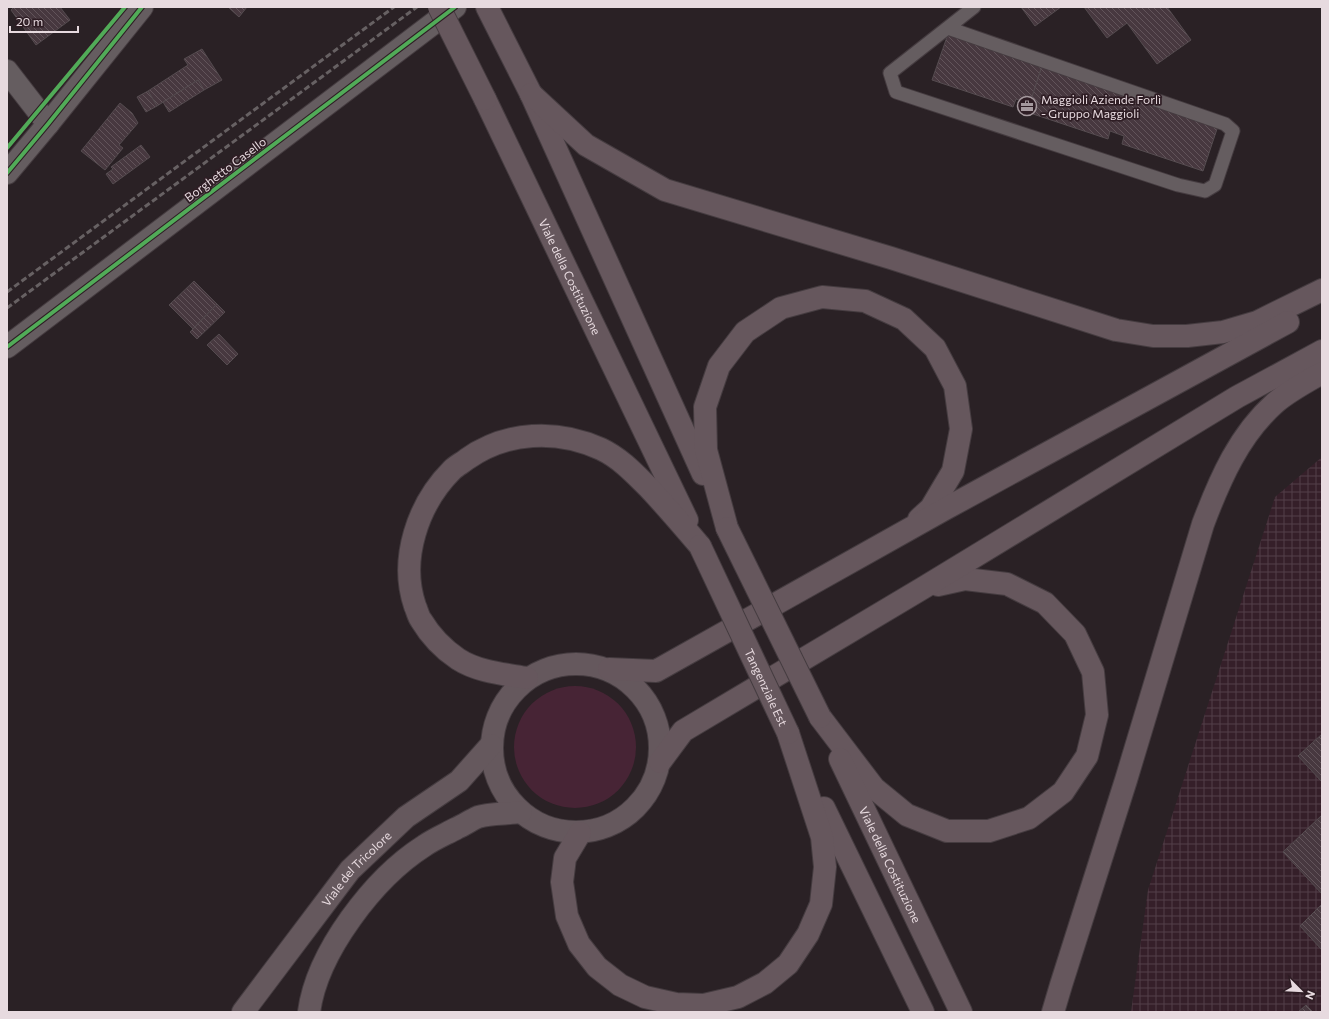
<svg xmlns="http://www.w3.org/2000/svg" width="1329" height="1019" font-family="Commissioner,sans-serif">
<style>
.industrial{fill:url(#industrial-grid)}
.green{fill:#472435}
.building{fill:url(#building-back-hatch);stroke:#544b4f}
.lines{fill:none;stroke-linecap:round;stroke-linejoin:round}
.lane-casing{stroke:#453c40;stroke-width:15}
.street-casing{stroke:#453c40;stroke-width:24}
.primary-casing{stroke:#453c40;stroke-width:24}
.highway-casing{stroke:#453c40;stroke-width:24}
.lane{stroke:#655d60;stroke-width:13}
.street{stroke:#655d60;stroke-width:22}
.primary{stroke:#65585d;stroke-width:22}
.highway{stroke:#66575d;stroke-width:22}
.rail{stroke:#676163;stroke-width:3;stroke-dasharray:6 3;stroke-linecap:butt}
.highway-bridge-casing{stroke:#453c40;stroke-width:24;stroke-linecap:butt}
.highway-bridge{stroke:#66575d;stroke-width:22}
.cycleway-casing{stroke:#2e1d24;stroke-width:6}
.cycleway{stroke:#51ab58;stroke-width:4}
.labels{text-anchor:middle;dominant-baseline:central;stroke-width:3.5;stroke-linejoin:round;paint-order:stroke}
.poi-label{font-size:12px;fill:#e7dadf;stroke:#2e1d24;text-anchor:start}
.street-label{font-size:12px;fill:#e7dadf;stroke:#2e1d24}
</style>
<defs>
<pattern id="industrial-grid" width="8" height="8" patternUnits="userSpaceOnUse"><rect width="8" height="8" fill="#351f29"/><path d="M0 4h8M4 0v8" fill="none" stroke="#523f48"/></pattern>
<pattern id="building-back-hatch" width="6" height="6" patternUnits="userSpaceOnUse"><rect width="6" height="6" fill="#47383f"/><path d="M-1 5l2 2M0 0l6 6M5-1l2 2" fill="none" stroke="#62545a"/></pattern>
</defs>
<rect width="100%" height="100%" fill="#2a2125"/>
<!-- industrial -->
<path class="industrial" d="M1322,457V1012H1131L1148,890L1275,497Z"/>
<!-- green -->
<circle class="green" cx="575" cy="747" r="61"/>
<!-- building -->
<g class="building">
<path d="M14,7H60L70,20L36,45L11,10Z"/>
<path d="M228,7H247L239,17Z"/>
<path d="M1021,7H1061L1035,26Z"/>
<path d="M1084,7H1167L1191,40L1157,64L1127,23L1107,38Z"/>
<path d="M948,34L1042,66L1030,104L1016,99L1013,107L932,80Z"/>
<path d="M202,49L222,80L204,90L198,80L157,106L148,91L188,65L184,59Z"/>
<path d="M1042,66L1218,126L1203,171L1122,144L1124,136L1121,135L1110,131L1108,139L1027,112Z"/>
<path d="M198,80L204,90L169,112L163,102Z"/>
<path d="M148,91L157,106L146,112L137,97Z"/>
<path d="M120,103L132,113L138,123L119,145L123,148L105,170L81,151Z"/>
<path d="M141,145L150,157L113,184L106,174L113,169L111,167Z"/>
<path d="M194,281L217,304L193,329L169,305Z"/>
<path d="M217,304L225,312L197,339L190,332Z"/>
<path d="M219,334L238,354L227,365L207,345Z"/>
<path d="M1322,734V782L1298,756Z"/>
<path d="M1322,815V894L1283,852Z"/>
<path d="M1322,904V950L1300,926Z"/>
<path d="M1306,1005L1313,1012H1298Z"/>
</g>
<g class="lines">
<defs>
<path id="lane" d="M948,28L1225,124L1233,131L1215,185L1205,191L1178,185L896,92L890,73L974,7"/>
<g id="street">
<path d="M7,71L48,124"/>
<path d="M7,173L48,124L142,7"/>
<path d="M7,347L455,7"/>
</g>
<g id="primary">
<circle cx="576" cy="748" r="84"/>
<path id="s1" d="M243,1012L350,870L406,817L459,781L491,745"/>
<path d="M309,1012C317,952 374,878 424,846C434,839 446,834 457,828C464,825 471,820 478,817C488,813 509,814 521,812"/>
</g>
<g id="highway">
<path d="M487,7L531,94L703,474"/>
<path d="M531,94L586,145L665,190L891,258L1116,330L1153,336H1187L1223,332L1257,322L1322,290"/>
<path id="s2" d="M485,99L687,520"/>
<path d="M727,528L706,450L705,407L719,366L745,332L781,308L822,297L865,301L904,319L935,348L955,386L961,429L953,471L931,508L919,519"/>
<path d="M609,669L656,671L945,509L1288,322"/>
<path d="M527,678C504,674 478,672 458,659C443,649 430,635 421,620C418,616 417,610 415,606C399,559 418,504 452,470C456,466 462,463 467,459C507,431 557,429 601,449C620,458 634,473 648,487C666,506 683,526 700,546"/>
<path d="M820,717L874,788L907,815L947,831H989L1029,818L1063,792L1087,756L1097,715L1093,672L1075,634L1045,603L1007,584L965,579L938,585"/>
<path id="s3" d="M840,759L961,1012"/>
<path d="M660,762L683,731L923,588L1237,397L1322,351"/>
<path d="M824,808L923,1012"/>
<path d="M580,833L565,858L562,882L567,916L579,944L597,967L620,985L645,997L676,1004L704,1005L738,997L765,983L788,964L808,934L821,904L825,867L822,837L788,733"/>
<path d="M1053,1012L1061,985L1126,780L1203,524C1220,479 1239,435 1275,403C1289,391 1306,382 1322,373"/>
</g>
</defs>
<!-- lane casing -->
<use href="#lane" class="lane-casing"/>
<!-- street casing -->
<use href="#street" class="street-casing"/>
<!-- primary casing -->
<use href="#primary" class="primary-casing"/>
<!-- highway casing -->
<use href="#highway" class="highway-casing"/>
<!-- lane -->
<use href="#lane" class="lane"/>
<!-- street -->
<use href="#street" class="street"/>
<!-- primary -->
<use href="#primary" class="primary"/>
<!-- highway -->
<use href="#highway" class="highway"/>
<!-- rail -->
<g class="rail">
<path d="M7,292L394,7"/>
<path d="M7,308L417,7"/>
</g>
<defs>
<g id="highway-bridge">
<path d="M439,7L485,99"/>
<path d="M727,528L820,717"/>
<path id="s4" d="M700,546L788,733"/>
</g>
</defs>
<!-- highway-bridge casing -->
<use href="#highway-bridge" class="highway-bridge-casing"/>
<!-- highway-bridge -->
<use href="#highway-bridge" class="highway-bridge"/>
<defs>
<g id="cycleway">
<path d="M7,148L125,7"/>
<path d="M7,173L48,124L142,7"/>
<path d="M7,347L455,7"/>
</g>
</defs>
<!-- cycleway casing -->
<use href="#cycleway" class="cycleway-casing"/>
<!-- cycleway -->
<use href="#cycleway" class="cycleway"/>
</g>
<!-- icons -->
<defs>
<symbol id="office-ring" viewBox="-11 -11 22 22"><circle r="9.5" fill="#2e1d24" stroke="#a5999e" stroke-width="1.5"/><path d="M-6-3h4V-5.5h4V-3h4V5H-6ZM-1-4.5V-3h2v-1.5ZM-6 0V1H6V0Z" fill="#a5999e"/></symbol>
</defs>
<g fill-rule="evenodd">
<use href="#office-ring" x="1016" y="95" width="22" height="22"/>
</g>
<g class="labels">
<!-- poi labels -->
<g class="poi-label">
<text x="1041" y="99">Maggioli Aziende Forlì<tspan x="1041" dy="14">- Gruppo Maggioli</tspan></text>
</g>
<!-- street labels -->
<g class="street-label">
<text transform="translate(225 169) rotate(-37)">Borghetto Casello</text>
<text stroke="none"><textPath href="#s2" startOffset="197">Viale della Costituzione</textPath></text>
<text stroke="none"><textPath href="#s4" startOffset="156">Tangenziale Est</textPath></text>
<text stroke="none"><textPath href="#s3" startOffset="117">Viale della Costituzione</textPath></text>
<text stroke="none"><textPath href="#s1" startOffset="183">Viale del Tricolore</textPath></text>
</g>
</g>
<!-- border -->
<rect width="1329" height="1019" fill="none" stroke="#e7dadf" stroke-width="16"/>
<!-- north arrow -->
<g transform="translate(1301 991) rotate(114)" stroke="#2e1d24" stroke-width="3" paint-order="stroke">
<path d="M0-3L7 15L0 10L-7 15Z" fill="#e7dadf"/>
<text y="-6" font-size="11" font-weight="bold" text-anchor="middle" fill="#e7dadf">N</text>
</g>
<!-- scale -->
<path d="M10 26v6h68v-6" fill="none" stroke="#e7dadf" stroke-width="2"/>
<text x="16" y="26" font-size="12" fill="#e7dadf" stroke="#2e1d24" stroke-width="3" paint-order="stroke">20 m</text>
</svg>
